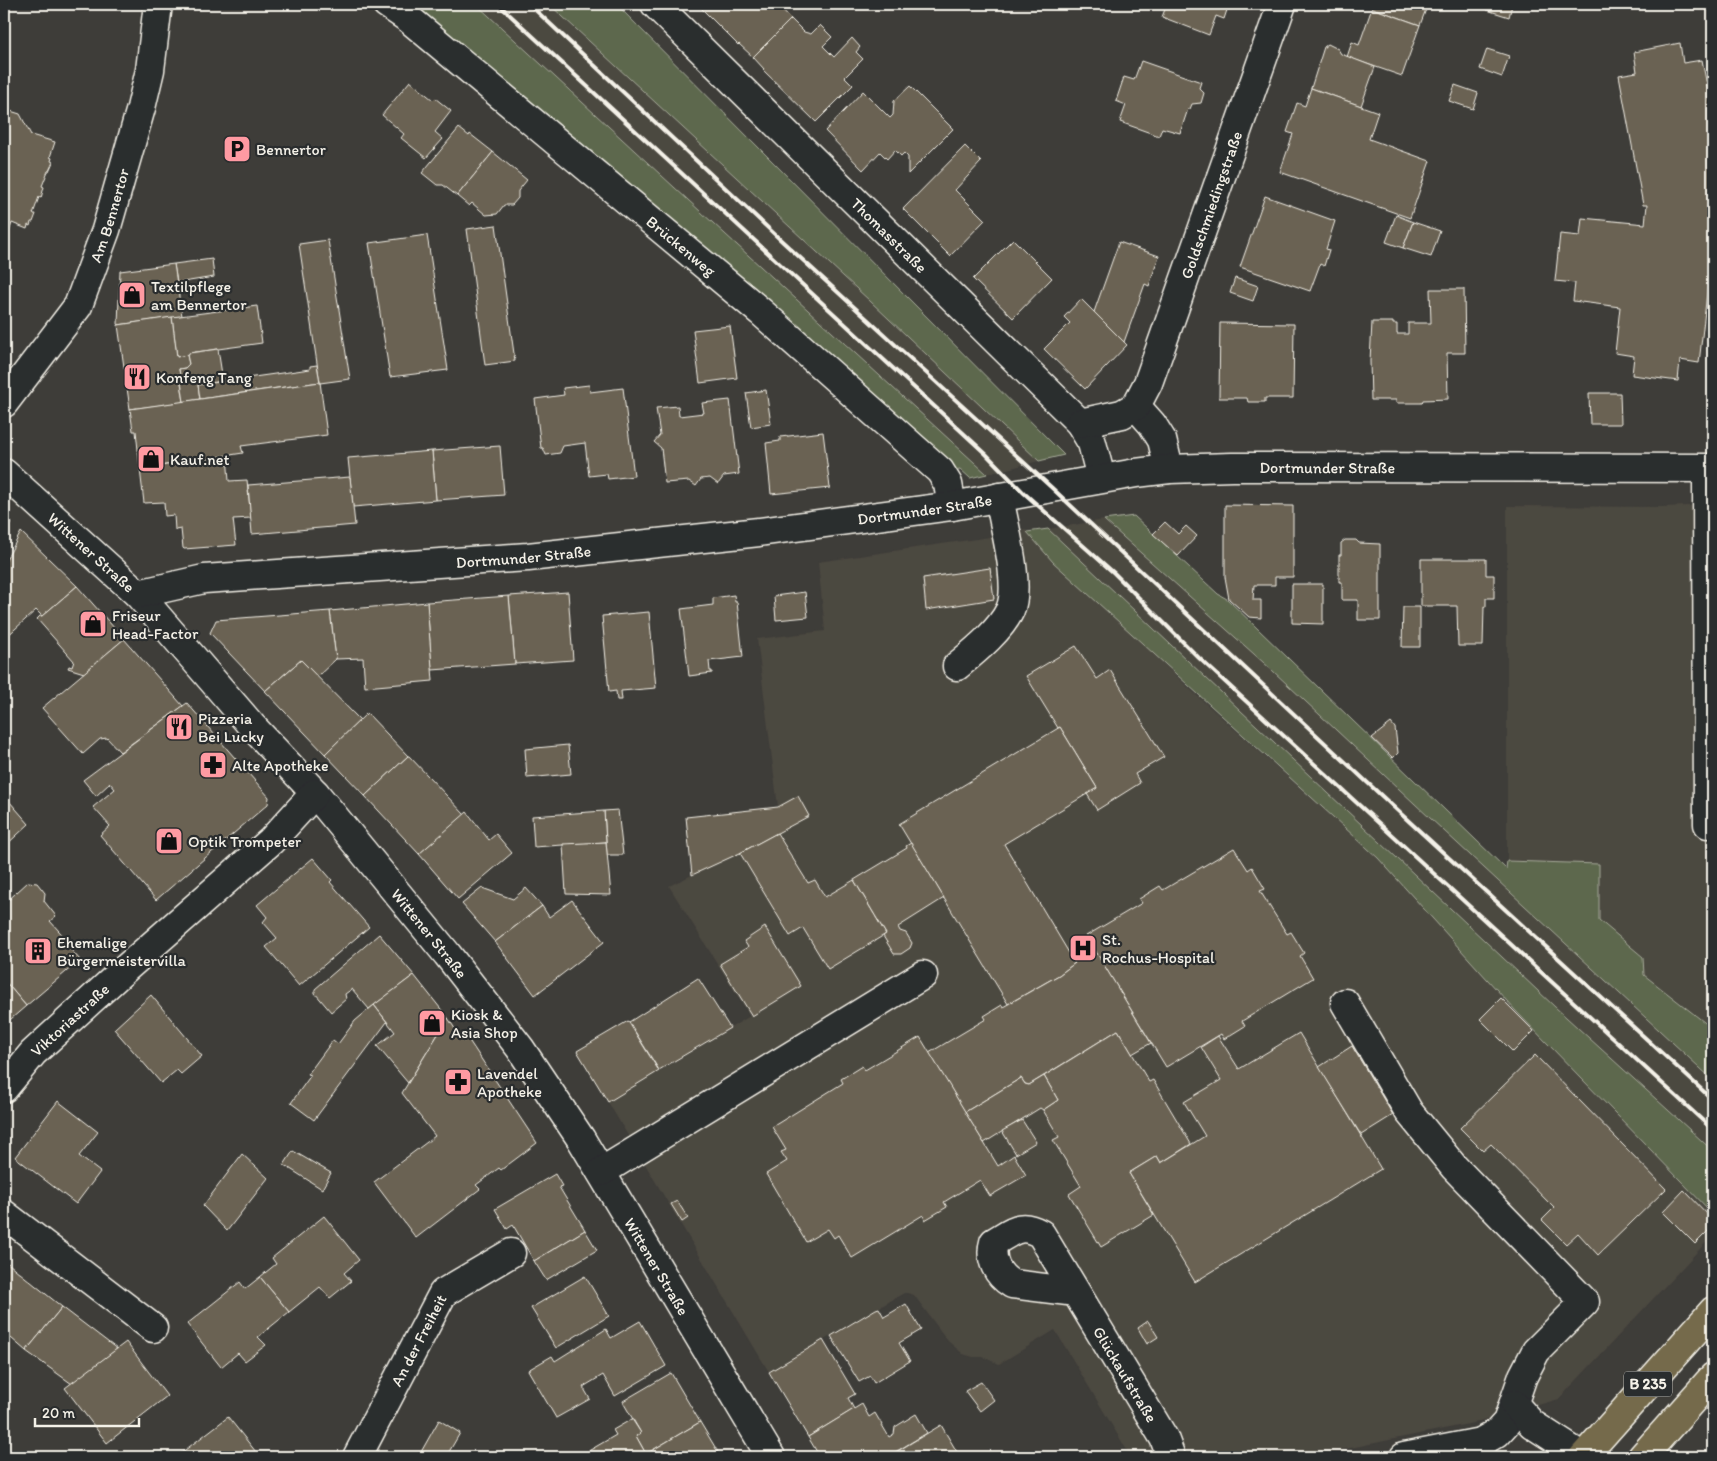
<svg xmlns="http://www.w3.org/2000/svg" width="1717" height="1461" font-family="Itim,sans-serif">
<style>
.built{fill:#4c4840}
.green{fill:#5d674e;stroke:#a8ac9b}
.building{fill:#6b6252;stroke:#f4f1e8}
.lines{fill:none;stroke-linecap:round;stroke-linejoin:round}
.minor-casing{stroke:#f4f1e8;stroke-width:31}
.major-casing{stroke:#f4f1e8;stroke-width:31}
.minor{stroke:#2a2d2e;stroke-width:28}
.major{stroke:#756b4b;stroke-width:28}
.rail{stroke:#f4f1e8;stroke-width:4}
.labels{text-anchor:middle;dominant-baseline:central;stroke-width:4.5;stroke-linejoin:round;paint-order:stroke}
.shield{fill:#2a2d2e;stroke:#b7b6b0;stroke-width:1}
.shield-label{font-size:15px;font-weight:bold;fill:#f4f1e8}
.poi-label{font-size:16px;fill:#f4f1e8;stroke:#2a2d2e;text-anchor:start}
.street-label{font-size:16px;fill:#f4f1e8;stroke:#2a2d2e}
</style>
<rect width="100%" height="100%" fill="#3e3d39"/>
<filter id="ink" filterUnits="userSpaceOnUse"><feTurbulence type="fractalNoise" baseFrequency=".02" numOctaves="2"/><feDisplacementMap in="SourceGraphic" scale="10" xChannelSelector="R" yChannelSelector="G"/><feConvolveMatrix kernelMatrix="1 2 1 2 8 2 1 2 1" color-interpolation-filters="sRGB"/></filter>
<g filter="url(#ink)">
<!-- built -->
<g class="built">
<path d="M476,4H549L870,301L1039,461L987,474L701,212Z"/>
<path d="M1713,505V1029L1644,975L1643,957L1599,920L1598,864L1507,861V506L1662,507Z"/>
<path d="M1104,520L1273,671L1430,818L1713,1080V1151L1555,1007L1048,529Z"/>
<path d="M1026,530L1192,691L1378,858L1515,1010L1713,1214V1235L1559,1399L1483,1421L1306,1457H1131L1055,1330L999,1364L983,1357H973L963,1354L948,1341L914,1295L907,1293H904L769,1372L608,1102L750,1016L669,886L692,875L686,817L778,807L757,639L825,631L818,562L990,537Z"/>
</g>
<!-- green -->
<g class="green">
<path d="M397,4H476L701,212L987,474L970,478L960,469L954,470Z"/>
<path d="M549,4H616L1064,455L1039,461L870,301Z"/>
<path d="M1134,516L1218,594L1227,599L1506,869L1507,861L1599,864V920L1643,957L1644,975L1713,1029V1080L1430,818L1273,671L1104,520Z"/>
<path d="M1048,529L1555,1007L1713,1151V1214L1515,1010L1378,858L1053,562L1027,532Z"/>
</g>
<!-- building -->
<g class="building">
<path d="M697,4H775L791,19L753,57L739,44L738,45Z"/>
<path d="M1167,4H1229L1224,19L1216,16L1209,35L1162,17Z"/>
<path d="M1373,4H1428L1420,25L1372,8Z"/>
<path d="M1489,4L1512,5L1509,17L1487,10Z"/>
<path d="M1372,8L1420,25L1402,76L1347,57L1352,42L1359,45Z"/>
<path d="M791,19L804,32L811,34L820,25L832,37L823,46L834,57L852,38L860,47L856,52L863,59L845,77L853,85L816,122L763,70L764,69L753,57Z"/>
<path d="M1680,43L1683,63L1702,60L1711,106L1713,105V240L1699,363L1680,360L1678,381L1632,375L1634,356L1615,353L1620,307L1573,301L1575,283L1555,281L1560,234L1580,236L1582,218L1645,224L1647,205H1643L1619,75L1637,72L1634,52Z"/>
<path d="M1328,44L1338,49L1341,54L1375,67L1361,106L1311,88L1324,47Z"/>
<path d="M1487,49L1509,56L1502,77L1480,69Z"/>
<path d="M1141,61L1201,82L1199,88L1204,93L1201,103L1192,104L1190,109H1188L1180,133L1162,128L1159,136L1120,122L1126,105L1116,101L1124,77L1134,80Z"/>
<path d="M410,81L433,100L435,98L451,111L435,132L443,139L426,158L401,138L404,134L382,115Z"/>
<path d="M1455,85L1478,93L1473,109L1449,101Z"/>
<path d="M910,86L953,129L908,174V157L904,153L901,156L895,150L887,159L880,152L863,170L825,131L863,91L890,118L893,115L894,101Z"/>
<path d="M1311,88L1378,112L1369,139L1430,161L1410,218L1280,172L1293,134L1287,132L1297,103L1305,106Z"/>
<path d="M4,109L20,114L31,135L55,142L50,157L52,158L51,161L53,162L49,171H48L42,186L44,187L41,198L39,197L33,214H36L33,222H31L30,226L28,225L27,229L12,223L4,247Z"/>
<path d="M459,128L469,136L470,134L493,152L457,196L443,185H437L422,173Z"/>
<path d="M965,146L981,162L955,190L985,220L950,256L903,209Z"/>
<path d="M493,152L527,180L518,191V198L512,205H504L497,214L486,215L472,203L469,206L457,196Z"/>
<path d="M1265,196L1335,221L1326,249L1329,250L1324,266L1320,264L1310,291L1240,267Z"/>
<path d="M1396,215L1413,222L1403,248L1386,242Z"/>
<path d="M1413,222L1440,231L1431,257L1403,248Z"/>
<path d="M496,225L515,361L485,365L467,229Z"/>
<path d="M427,235L448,370L390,377L369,243Z"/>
<path d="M1013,239L1052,278L1013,318L973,279Z"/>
<path d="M328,240L350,379L320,383L299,244Z"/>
<path d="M1119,242L1159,256L1149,286L1145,284L1124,342L1094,312Z"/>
<path d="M212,259L214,277L177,283L174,264Z"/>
<path d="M174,264L182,316L118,325L120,271Z"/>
<path d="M1235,278L1258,286L1253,301L1230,293Z"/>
<path d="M1430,289H1464L1465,353H1447L1448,399L1423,400L1422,403H1396V400H1371L1370,361L1372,322H1393V324H1397V334H1408V323H1431Z"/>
<path d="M1081,299L1127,345L1085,389L1044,349L1070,323L1064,317Z"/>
<path d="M257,306L262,343L189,353V355L177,357L172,317Z"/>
<path d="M172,317L177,357L187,355L189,364L185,368L179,369L184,402L130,409L118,325Z"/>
<path d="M1220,323L1294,324L1293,398H1265V402H1248L1247,398H1219Z"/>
<path d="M730,326L737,378L700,383L693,330Z"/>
<path d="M218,349L223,381L198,385L200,399L184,402L179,369L185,368L189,364L187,355H189V353Z"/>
<path d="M317,365L320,382L200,399L198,385L310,369V366Z"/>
<path d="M320,382L327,435L241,446L243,453L140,469L136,431H133L130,409Z"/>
<path d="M589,385L590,392L623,388L634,476L608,479L607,474L589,476L585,443L563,446L560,453L546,455L543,448H541L535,399L564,395L563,388Z"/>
<path d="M766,390L771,424L751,427L746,393Z"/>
<path d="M1589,393H1620L1621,424H1590Z"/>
<path d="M730,400L739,474L724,476L718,484L710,478L701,479L696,486L689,481L665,483L661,448L654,442L660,435L656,408L678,406L679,416L704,413L702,403Z"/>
<path d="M823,432L830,488L771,494L766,443L780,441V437Z"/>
<path d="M500,446L504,495L436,500L432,451Z"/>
<path d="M432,451L436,500L353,507L348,458Z"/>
<path d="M227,456L229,481L247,480L251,518L233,519L236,545L184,549L183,548L181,529L175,530L174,515L165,516L164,502L144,503L140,469Z"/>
<path d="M350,477L355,525L252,534L248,485Z"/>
<path d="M1225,505L1293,506V577H1275V585H1254L1253,600H1261V618L1249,617L1229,599L1225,577Z"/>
<path d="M4,518L11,522L4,537Z"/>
<path d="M1165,522L1178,534L1186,526L1197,536L1178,556L1153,534Z"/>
<path d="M21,532L77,586L42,616L36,610L4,639V586L5,585L4,583V564Z"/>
<path d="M1345,540H1356L1359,543L1380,544V620H1358V600H1342V582H1339V555H1341V543Z"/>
<path d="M1421,559H1486V575H1494V598H1486V607L1484,606L1483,646H1458L1457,606H1421Z"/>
<path d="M990,568L994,599L926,610L923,578Z"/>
<path d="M1292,584H1323V624L1292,623Z"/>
<path d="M77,586L124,639L84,673L68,668L69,666L72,667L74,661L37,619L40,616H42Z"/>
<path d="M568,592L573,660L515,664L509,596Z"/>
<path d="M805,592L808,617L776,620L774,596Z"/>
<path d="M734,595L735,602H737L743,657L709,661L710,671H712V673L689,676L681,609L713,605V598Z"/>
<path d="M509,596L515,664L432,670L427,602Z"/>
<path d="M427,602L433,681L365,687L363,658L336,659L330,611Z"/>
<path d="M1403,607H1420V647H1402Z"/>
<path d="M330,611L336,659L317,677L301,660L265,691L210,633L216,620Z"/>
<path d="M649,612L656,688L621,691L622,700H617L616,691L609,692L602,616Z"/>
<path d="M124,639L183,706L120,752L107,738L100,739L83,754L42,708Z"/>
<path d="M1076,646L1097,679L1110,670L1164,757L1135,774L1140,783L1097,810L1087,794L1097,788L1060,727L1058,728L1026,676Z"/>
<path d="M301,660L360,720L325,754L265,691Z"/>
<path d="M187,703L269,797L268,804L156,900L100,835L110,826L93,807L115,789L110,783L96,796L83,780Z"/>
<path d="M367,713L408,756L365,796L325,754Z"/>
<path d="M1391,723L1395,728L1398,753L1393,758L1372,738Z"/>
<path d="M1060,727L1097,788L1004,844L1075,963L1059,975L1008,1004L899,824Z"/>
<path d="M568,745L571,774L527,778L525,749Z"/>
<path d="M408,756H409L465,815L419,854L365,796Z"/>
<path d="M798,796L809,816L740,853L692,875L686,817L778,807Z"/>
<path d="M9,801L29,824L4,847V805Z"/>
<path d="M618,810L623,855H607L604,811Z"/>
<path d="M604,811L606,842L534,847L532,816Z"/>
<path d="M467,812L489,840L496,834L512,853L458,899L419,854Z"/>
<path d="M777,833L808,883L815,880L825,897L854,880L886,934L828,969L803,928L790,936L740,853Z"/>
<path d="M606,842L611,895L566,894L563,844Z"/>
<path d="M911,843L944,898L898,927L900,931L906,933L912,943L910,948L901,954H894L883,936L886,934L854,880L907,848L906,846Z"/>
<path d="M1234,848L1248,870L1252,867L1265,889L1260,891L1287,934L1291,932L1304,953L1300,956L1313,978L1242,1021L1245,1026L1224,1039L1221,1034L1166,1067L1086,936L1142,903L1139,899L1160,886L1163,890Z"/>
<path d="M313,858L332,880L330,882L369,927L299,986L266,947L277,938L263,922L267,917L257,905Z"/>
<path d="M28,882L37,883L45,893L44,901L56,916L50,921L67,940L65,943L80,960L26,1006L4,980V904Z"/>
<path d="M482,888L513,899L526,888L542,906L495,942L462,904Z"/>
<path d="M572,900L604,942L535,995L495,942L542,906L549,917Z"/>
<rect x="1710" y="924" width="3" height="38"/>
<path d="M765,927L801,986L752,1016L720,964L748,947L744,941Z"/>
<path d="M379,934L414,975L369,1009L352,989L345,994L346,999L331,1012L315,993V989Z"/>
<path d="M1092,945L1151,1043L1132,1054L1118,1030L1029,1085L1025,1084L1021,1078L965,1112L929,1053L986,1019L984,1016L1002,1005L1003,1007L1059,975L1075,963L1071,957Z"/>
<path d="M414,975L448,1018L408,1083L377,1046L395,1032L374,1005Z"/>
<path d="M698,978L730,1028L659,1070L629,1022Z"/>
<path d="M4,980L26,1006L4,1025Z"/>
<path d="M151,995L202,1056L181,1074L177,1070L161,1083L114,1029Z"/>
<path d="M1501,998L1534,1031L1513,1052L1480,1019Z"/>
<path d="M374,1005L387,1022L314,1120L291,1103L311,1075L308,1074L333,1040L338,1044L355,1021Z"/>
<path d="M448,1018L463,1041L468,1039L537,1143L501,1170L499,1168L476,1185L480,1189L416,1238L374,1182L435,1136L402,1093Z"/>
<path d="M628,1021L659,1071L608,1102L577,1051Z"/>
<path d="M1118,1030L1149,1082L1153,1080L1191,1144L1161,1163L1157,1156L1129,1173L1154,1215L1101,1247L1069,1194L1081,1186L1053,1140L1059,1137L1043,1110L1058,1100L1044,1076Z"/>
<path d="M1299,1033L1381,1169L1195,1282L1129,1173L1157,1156L1161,1163L1205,1136L1184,1102L1221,1080L1201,1047L1218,1036L1239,1069Z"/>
<path d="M920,1037L998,1166L1014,1155L1026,1175L990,1196L980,1180L944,1202L947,1207L925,1220L923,1215L852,1258L838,1235L834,1238L828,1229L806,1242L766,1174L787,1161L781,1152L786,1150L772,1127L843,1083L841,1079L862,1066L865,1070Z"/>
<path d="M1352,1046L1393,1115L1361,1135L1319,1067Z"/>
<path d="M1535,1055L1666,1189L1598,1255L1578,1233L1566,1244L1542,1220L1554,1208L1491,1144L1483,1151L1460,1128Z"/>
<path d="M1044,1076L1058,1100L1043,1110L1040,1108L984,1143L965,1112L1021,1078L1025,1084L1029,1085Z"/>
<path d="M58,1101L98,1132L79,1156L100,1172L76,1204L15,1157Z"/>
<path d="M1022,1120L1036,1142L1016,1154L1002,1131Z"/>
<path d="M293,1151L331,1173L322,1189L284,1165Z"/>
<path d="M242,1154L268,1178L227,1231L203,1206Z"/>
<path d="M555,1174L562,1186L559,1187L585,1230L534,1261L513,1225L507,1229L495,1209Z"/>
<path d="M1684,1190L1713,1220V1226L1695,1244L1663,1212Z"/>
<path d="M677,1201L688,1218L682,1222L671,1204Z"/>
<path d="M324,1216L359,1260L344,1273L351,1281L330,1298L320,1287L289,1312L260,1277L276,1264L272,1258Z"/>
<path d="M585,1230L597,1250L546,1280L534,1261Z"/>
<path d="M4,1260L62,1307L26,1351L4,1332Z"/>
<path d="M585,1276L609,1316L556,1348L531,1308Z"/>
<path d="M260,1277L289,1312L258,1337L266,1345L245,1361L238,1353L221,1367L187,1324L240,1282L245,1289Z"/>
<path d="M906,1304L921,1330L899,1343L910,1361L874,1383L870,1376L859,1382L831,1336L876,1309L879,1308L884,1317Z"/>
<path d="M62,1307L117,1349L72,1384L26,1351Z"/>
<path d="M640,1321L666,1366L615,1396L603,1375L583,1387L590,1399L556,1418L528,1370L552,1356L555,1361L606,1329L611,1338Z"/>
<path d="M1148,1321L1158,1337L1147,1344L1138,1328Z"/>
<path d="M823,1340L855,1394L848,1398L854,1409L808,1437L769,1372Z"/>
<path d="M126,1342L167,1396L107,1443L65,1388Z"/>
<path d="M671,1373L700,1422L646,1454L636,1436L641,1433L624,1404L623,1401Z"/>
<path d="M981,1382L994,1400L980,1411L965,1391Z"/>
<path d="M862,1404L869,1417L875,1413L889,1437L894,1434L895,1427L916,1414L927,1433L887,1457H820L808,1437Z"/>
<path d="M228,1417L260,1457H176Z"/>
<path d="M632,1419L641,1433L636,1436L646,1454L641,1457H588L585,1453L616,1435L613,1430Z"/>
<path d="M439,1420L460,1433L446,1457H427L421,1452Z"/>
<path d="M700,1422L721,1457H648L646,1454Z"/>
<path d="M941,1425L960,1457H892L891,1455Z"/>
</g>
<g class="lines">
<defs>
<g id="minor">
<path id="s1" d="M387,4L409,19L761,312L940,471L948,484L952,506"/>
<path id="s2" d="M655,4L1080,423L1092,443L1101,478"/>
<path id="s3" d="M4,403L78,306L106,230L141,108L150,70L158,4"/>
<path d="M1136,406L1152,424L1162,440L1169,469"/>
<path id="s4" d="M1080,423L1122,414L1136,406L1148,383L1282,4"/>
<path d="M1707,469L1708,824"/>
<path id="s5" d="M4,473L138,594L251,725L315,793L447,954L520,1048L581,1139L771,1457"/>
<path id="s6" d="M138,594L204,579L528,557L759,532L952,506L1136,473L1169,469L1232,467L1713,468"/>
<path d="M957,666C975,651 1000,631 1010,610C1021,585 1004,526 999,497"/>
<path d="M1345,1003L1409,1112L1454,1167L1585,1302L1536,1351L1523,1376L1507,1422L1497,1433L1481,1442L1404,1457"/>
<path id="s7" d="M4,1088L33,1053L124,970L271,841L315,793"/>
<path d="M601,1172L923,975"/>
<path d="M4,1214L153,1328"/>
<path id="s8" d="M1076,1292L1012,1284C997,1275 989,1259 994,1242C1013,1231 1020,1222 1041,1234L1164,1438L1171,1457"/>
<path d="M1514,1404L1532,1424L1583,1457"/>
<path id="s9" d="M357,1457L443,1293L511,1253"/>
</g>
<g id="major">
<path d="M1583,1457L1713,1311"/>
<path d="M1642,1457L1713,1377"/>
</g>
</defs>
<!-- minor casing -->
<use href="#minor" class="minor-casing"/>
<!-- major casing -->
<use href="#major" class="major-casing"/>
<!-- minor -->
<use href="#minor" class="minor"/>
<!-- major -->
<use href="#major" class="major"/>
<!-- rail -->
<g class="rail">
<path d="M498,4L986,454L1024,493L1114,573L1199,658L1713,1130"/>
<path d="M529,4L783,242L1052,488L1400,813L1713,1100"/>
</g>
</g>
</g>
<!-- icons -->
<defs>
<symbol id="parking-square" viewBox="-11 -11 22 22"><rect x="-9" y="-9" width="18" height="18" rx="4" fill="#ff9aa2" stroke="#2a2d2e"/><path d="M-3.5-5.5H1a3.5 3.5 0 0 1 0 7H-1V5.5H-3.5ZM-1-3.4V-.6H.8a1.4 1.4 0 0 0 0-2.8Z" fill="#111"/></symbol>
<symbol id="shop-square" viewBox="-11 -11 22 22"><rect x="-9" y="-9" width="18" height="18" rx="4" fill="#ff9aa2" stroke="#2a2d2e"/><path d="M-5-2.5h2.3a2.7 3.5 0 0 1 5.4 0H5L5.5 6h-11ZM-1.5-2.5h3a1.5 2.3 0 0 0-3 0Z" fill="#111"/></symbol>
<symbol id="restaurant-square" viewBox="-11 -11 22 22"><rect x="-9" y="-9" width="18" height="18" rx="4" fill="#ff9aa2" stroke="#2a2d2e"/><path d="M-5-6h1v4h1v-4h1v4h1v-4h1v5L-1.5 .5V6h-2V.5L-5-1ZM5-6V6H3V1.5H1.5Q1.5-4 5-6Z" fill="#111"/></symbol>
<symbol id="pharmacy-square" viewBox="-11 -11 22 22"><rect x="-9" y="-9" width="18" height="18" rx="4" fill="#ff9aa2" stroke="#2a2d2e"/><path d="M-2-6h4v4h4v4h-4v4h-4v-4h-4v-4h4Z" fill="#111"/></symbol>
<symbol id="hospital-square" viewBox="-11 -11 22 22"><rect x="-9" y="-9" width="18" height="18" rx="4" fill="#ff9aa2" stroke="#2a2d2e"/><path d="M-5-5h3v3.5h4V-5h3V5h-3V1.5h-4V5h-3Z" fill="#111"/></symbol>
<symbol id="building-square" viewBox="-11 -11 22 22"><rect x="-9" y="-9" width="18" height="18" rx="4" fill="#ff9aa2" stroke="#2a2d2e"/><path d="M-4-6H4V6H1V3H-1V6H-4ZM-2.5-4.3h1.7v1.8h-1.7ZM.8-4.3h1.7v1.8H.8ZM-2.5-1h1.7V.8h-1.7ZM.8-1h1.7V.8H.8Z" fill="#111"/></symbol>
</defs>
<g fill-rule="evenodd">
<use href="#parking-square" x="221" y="133" width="32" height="32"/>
<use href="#shop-square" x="116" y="279" width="32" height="32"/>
<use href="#restaurant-square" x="121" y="361" width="32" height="32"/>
<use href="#shop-square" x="135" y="443" width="32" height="32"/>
<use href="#shop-square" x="77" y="608" width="32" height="32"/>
<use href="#restaurant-square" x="163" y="711" width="32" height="32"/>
<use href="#pharmacy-square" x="197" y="749" width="32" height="32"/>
<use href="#shop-square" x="153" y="825" width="32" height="32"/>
<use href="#hospital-square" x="1067" y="932" width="32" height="32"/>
<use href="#building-square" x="22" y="935" width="32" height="32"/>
<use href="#shop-square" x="416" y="1007" width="32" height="32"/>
<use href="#pharmacy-square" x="442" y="1066" width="32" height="32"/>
</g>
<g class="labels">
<!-- shield labels -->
<rect class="shield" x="1624" y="1371.5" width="48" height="25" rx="4"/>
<g class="shield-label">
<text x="1648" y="1384">B 235</text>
</g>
<!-- poi labels -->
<g class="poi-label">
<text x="256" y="149">Bennertor</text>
<text x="151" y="286">Textilpflege<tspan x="151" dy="18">am Bennertor</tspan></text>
<text x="156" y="377">Konfeng Tang</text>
<text x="170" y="459">Kauf.net</text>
<text x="112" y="615">Friseur<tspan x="112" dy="18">Head-Factor</tspan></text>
<text x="198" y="718">Pizzeria<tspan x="198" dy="18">Bei Lucky</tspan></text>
<text x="232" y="765">Alte Apotheke</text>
<text x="188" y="841">Optik Trompeter</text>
<text x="1102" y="939">St.<tspan x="1102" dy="18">Rochus-Hospital</tspan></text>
<text x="57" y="942">Ehemalige<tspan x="57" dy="18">Bürgermeistervilla</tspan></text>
<text x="451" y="1014">Kiosk &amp;<tspan x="451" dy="18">Asia Shop</tspan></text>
<text x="477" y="1073">Lavendel<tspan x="477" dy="18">Apotheke</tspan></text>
</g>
<!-- street labels -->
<g class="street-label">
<text stroke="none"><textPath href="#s4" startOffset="274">Goldschmiedingstraße</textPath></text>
<text stroke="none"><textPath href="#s3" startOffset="218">Am Bennertor</textPath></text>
<text stroke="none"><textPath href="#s2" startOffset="329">Thomasstraße</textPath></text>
<text stroke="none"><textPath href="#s1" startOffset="381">Brückenweg</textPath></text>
<text stroke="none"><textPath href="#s6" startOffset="1198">Dortmunder Straße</textPath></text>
<text stroke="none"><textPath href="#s6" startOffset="792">Dortmunder Straße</textPath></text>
<text stroke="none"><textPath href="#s5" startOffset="118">Wittener Straße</textPath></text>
<text stroke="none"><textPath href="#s6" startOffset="388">Dortmunder Straße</textPath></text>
<text stroke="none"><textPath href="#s5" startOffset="628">Wittener Straße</textPath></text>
<text stroke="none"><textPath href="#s7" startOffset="95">Viktoriastraße</textPath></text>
<text stroke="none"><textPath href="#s5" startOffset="1032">Wittener Straße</textPath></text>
<text stroke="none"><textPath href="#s9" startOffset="132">An der Freiheit</textPath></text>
<text stroke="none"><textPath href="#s8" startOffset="329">Glückaufstraße</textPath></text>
</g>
</g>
<!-- margin -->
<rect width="1717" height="1461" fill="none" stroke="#2a2d2e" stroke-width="20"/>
<rect x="10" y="10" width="1697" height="1441" fill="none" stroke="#f4f1e8" stroke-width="2" filter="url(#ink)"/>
<!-- scale -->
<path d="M35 1418v8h104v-8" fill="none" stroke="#f4f1e8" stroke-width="2.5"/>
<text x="42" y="1418" font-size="15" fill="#f4f1e8" stroke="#2a2d2e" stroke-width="4" paint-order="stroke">20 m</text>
</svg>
